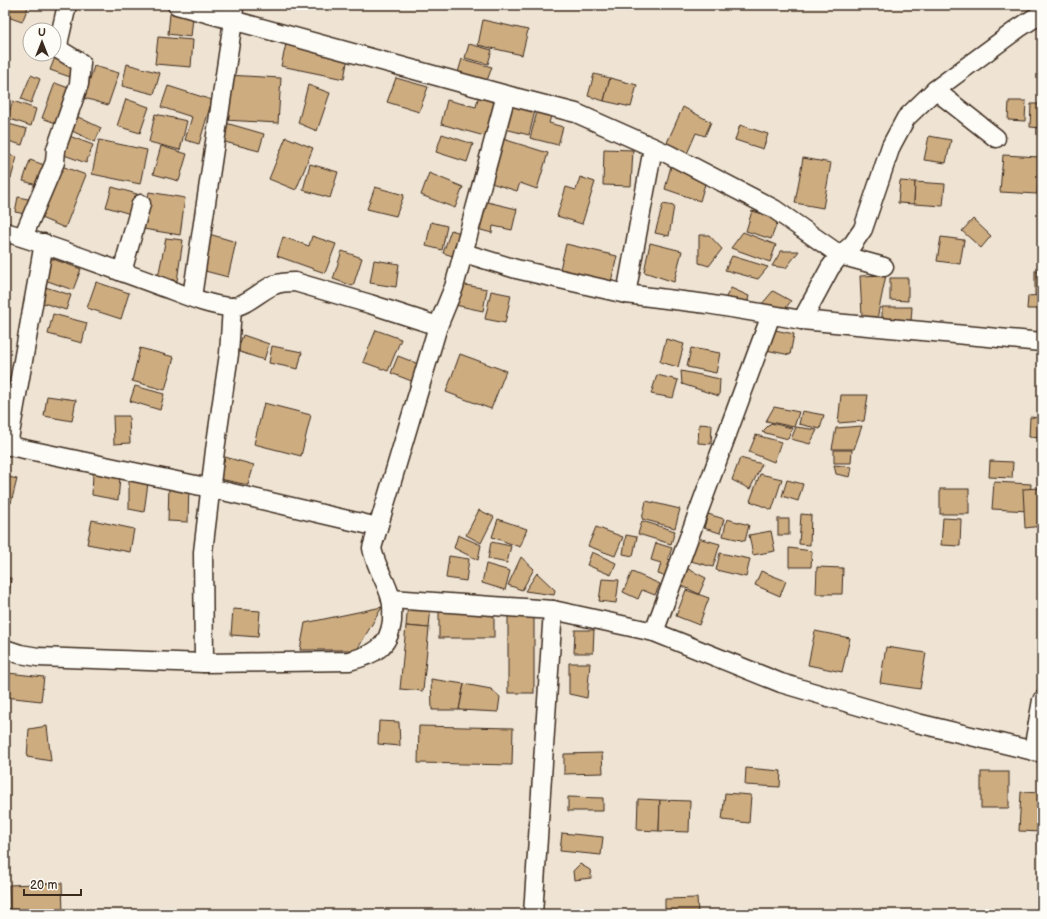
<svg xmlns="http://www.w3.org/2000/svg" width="1047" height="919" font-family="'Balsamiq Sans',sans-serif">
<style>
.building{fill:#cdac80;stroke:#3b2a1e}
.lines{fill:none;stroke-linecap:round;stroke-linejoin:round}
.street-casing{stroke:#3b2a1e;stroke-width:21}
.street{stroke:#fdfcf7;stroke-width:18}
</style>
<rect width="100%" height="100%" fill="#efe4d3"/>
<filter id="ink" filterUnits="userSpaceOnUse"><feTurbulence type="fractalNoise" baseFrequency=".025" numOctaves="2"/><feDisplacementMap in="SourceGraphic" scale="8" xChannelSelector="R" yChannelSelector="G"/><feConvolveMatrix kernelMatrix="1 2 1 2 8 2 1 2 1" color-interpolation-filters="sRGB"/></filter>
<g filter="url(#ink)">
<!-- building -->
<g class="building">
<path d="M10,5H29L22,22L5,16Z"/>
<rect x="251" y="5" width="26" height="4"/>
<path d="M170,14L193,17L191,37L168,34Z"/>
<path d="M483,20L528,30L522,55L478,45Z"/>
<path d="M158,37L193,40L191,67L155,64Z"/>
<path d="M286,44L348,57L344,79L281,66Z"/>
<path d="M469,44L492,50L488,64L465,58Z"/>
<path d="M55,57L78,64L73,78L50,70Z"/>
<path d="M462,59L492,67L485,86L456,79Z"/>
<path d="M127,64L160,73L154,94L122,86Z"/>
<path d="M94,66L119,73L108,105L84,98Z"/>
<path d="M594,74L610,78L604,101L588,96Z"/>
<path d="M31,75L40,79L31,103L21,99Z"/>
<path d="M227,75L281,78L278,123L224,120Z"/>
<path d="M396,78L428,87L419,112L387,102Z"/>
<path d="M610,78L637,85L631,107L604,101Z"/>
<path d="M55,83L74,90L61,125L42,118Z"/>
<path d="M308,85L330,93L317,131L298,123Z"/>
<path d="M168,86L212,100L199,144L185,140L192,117L161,107Z"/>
<path d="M479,94L498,99L488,137L441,124L447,100L476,107Z"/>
<path d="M126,99L149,107L140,133L117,126Z"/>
<path d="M13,101L36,109L31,126L7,118Z"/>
<path d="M512,101L536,107L529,135L505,129Z"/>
<path d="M1009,101H1026L1025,121L1008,120Z"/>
<path d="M1031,104H1042V128L1030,127Z"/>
<path d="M683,107L711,122L705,136L696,133L686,156L665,147Z"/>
<path d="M537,112L551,116L549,123L563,127L558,145L530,138Z"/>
<path d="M72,114L101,128L95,142L66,128Z"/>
<path d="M155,114L187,121L180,150L149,142Z"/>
<path d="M5,123L27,129L22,145L5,140Z"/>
<path d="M226,123L264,134L259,151L221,141Z"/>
<path d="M740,125L768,134L763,149L735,140Z"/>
<path d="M64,134L93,145L86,163L56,152Z"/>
<path d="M442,134L473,144L467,162L436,152Z"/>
<path d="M929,136L951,140L946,163L924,160Z"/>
<path d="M286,137L313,148L296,190L269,179Z"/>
<path d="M503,139L548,153L537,189L520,183L517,191L488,182Z"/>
<path d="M99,140L147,150L140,184L92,174Z"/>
<path d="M161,146L187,154L179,181L153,174Z"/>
<path d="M604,149L633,150L631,186L603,185Z"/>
<path d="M5,154L17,157L11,178L5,176Z"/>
<path d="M1003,155L1040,157L1037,194L1000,192Z"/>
<path d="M803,158L831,163L823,208L795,203Z"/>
<path d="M30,160L50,167L44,187L23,181Z"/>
<path d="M56,164L86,175L65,228L36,216Z"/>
<path d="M310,164L338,172L330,198L303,190Z"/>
<path d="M671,166L707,177L700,201L665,189Z"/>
<path d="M429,173L463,187L455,208L421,195Z"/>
<path d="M580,177L595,182L582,224L557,216L566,187L576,190Z"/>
<path d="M900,181L915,182L914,204L898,203Z"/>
<path d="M915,182L945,184L943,206L914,204Z"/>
<path d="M112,187L137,194L131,214L106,207Z"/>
<path d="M375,187L404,195L396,216L367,209Z"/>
<path d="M149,192L185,198L180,235L143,229Z"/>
<path d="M18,197L33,200L30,215L15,212Z"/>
<path d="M483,201L517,209L512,230L493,226L492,233L477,229Z"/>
<path d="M663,204L674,206L669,236L655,233Z"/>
<path d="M752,211L779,218L771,239L746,231Z"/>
<path d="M973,219L991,236L981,248L962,231Z"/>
<path d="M431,222L447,226L442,250L426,246Z"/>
<path d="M451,230L464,234L456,257L443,253Z"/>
<path d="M743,232L776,245L770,262L731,248Z"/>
<path d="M209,234L236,242L228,277L201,270Z"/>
<path d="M699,235H709L722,249L709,266L699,263Z"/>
<path d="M312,236L336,244L325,273L277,256L283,237L309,246Z"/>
<path d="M941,237L964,240L960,264L937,261Z"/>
<path d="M166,238L183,240L177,281L158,277Z"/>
<path d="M650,243L682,251L674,282L644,272Z"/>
<path d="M566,244L617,256L611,282L560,269Z"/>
<path d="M342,251L362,258L353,286L333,279Z"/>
<path d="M781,251H799L786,268L772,266Z"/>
<path d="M732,256L768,267L758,279L725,270Z"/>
<path d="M50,258L81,269L73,290L42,279Z"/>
<path d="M374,260L399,264L396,287L370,283Z"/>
<rect x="1035" y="271" width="7" height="23"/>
<path d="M886,275L877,319L862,317L860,276Z"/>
<path d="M890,278H908V301L890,300Z"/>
<path d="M96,282L129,293L121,319L87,308Z"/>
<path d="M460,284L487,289L483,311L455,305Z"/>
<path d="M42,286L71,295L66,310L37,301Z"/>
<path d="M731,288L749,296L746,308L723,302Z"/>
<path d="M491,291L511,295L505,323L485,319Z"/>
<path d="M773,291L791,301L781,314L761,305Z"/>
<path d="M1042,295V309H1027L1028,296Z"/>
<path d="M882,307H912L911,322L882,319Z"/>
<path d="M53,314L87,323L82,343L48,334Z"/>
<path d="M770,329L794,334L790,355L766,350Z"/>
<path d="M376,330L401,339L388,371L363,362Z"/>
<path d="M243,335L269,344L264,360L237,351Z"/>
<path d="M666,339L684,344L678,367L660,362Z"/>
<path d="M272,346L302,352L298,369L269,363Z"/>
<path d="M140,348L174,357L165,390L132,381Z"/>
<path d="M691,348L720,353L716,373L687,367Z"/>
<path d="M460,354L506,371L491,409L446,392Z"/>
<path d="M398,356L421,365L414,382L391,373Z"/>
<path d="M681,371L720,379L719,396L682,384Z"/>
<path d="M657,375L678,380L673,398L651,394Z"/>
<path d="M135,386L164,394L160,410L130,401Z"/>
<path d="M841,395H868L864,421L838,423Z"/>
<path d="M47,396L76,400L72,421L44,416Z"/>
<path d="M264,403L311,415L301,456L254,444Z"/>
<path d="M774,407L799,412L794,427L766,421Z"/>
<path d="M802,411L824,415L820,429L799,424Z"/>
<path d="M113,416H129L130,443L114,444Z"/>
<path d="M1030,417L1042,418V438L1029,437Z"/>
<path d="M771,423L792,428L788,439L762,432Z"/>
<path d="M699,424L712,425L711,444L698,443Z"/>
<path d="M862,426L854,449H832L836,428Z"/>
<path d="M796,427L817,430L810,444L791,439Z"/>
<path d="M756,435L781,442L774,462L749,452Z"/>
<path d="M834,450H852L851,463H834Z"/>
<path d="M225,457L254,465L248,485L220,479Z"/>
<path d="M740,458L762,464L750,489L732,480Z"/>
<path d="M990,461L1013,462L1012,478L989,477Z"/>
<path d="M834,465L852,467L850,477L836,474Z"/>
<path d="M93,473L120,478L118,500L92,495Z"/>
<path d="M760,474L782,479L772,510L750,501Z"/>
<path d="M5,476L17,479L11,503L5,502Z"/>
<path d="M787,480L803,484L798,501L782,496Z"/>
<path d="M129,481L148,483L144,512L129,509Z"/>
<path d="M994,482L1031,484L1029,511L992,509Z"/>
<path d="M169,484H189L188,522L168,521Z"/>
<path d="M1040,488L1042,526L1025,528L1023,489Z"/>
<rect x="940" y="489" width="29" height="25"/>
<path d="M646,501L680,509L675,528L642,519Z"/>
<path d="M479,510L494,517L481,543L466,535Z"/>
<path d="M708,514L724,519L720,533L704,528Z"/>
<path d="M801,514L811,515L810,545L799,544Z"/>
<path d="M943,518L961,519L960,546L941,545Z"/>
<path d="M498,519L527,529L520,547L492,537Z"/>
<path d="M727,519L749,525L745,541L723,536Z"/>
<rect x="778" y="519" width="11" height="16"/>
<path d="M92,520L134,529L130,552L87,544Z"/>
<path d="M642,521L675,531L671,544L638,534Z"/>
<path d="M596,527L623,537L615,556L588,546Z"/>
<path d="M771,531L775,551L753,555L749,535Z"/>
<path d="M458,535L481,545L478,560L454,548Z"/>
<path d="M626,535L637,537L633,556L623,554Z"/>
<path d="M694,537L720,544L713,567L687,560Z"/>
<path d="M491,542L511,546L507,563L488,559Z"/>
<path d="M656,543L672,548L668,559L675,561L670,578L658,574L661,563L651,560Z"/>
<path d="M789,548L812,551L811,567H789Z"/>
<path d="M592,552L616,563L611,575L587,565Z"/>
<path d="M720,553L750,559L746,577L716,570Z"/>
<path d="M449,556L469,559L466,581L446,578Z"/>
<path d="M521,557L534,569L522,590L508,585Z"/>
<path d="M486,564L510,571L505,590L482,583Z"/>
<path d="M684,567L706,578L699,594L676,583Z"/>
<path d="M817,567L843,568L842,594H816Z"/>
<path d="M761,571L786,581L780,596L755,585Z"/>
<path d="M632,572L660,584L655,595L642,590L638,599L623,592Z"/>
<path d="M537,573L555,590L554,595L525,591Z"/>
<path d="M5,578H11L8,603H5Z"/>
<path d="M602,579L619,580L616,603L599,601Z"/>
<path d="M686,590L709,598L699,625L676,616Z"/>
<path d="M408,603L431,605L429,628L406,626Z"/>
<path d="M382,607L357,650H300L305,623Z"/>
<rect x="439" y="607" width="55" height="31"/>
<path d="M233,609L260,611L258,637L231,635Z"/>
<rect x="508" y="612" width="26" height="81"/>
<path d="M406,626L429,628L423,691L400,689Z"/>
<path d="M575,630H594L593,653H574Z"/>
<path d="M815,631L850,638L842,672L808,665Z"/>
<path d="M886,647L926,653L920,689L880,683Z"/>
<path d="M569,663H590L587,698L569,694Z"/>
<path d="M8,673L44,677L41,701L5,697Z"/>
<path d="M431,679L464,684L459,710H432Z"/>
<path d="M464,684L491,689L500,697L498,712L459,710Z"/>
<path d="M379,721L399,722L400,746L378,744Z"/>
<path d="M47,726L51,761L27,757L29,729Z"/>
<path d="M419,726L513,728L512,765L418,763Z"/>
<path d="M602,753L603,773L564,774V754Z"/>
<path d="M746,768L781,771L780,787L745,785Z"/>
<rect x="981" y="772" width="28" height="36"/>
<path d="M1021,792L1042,793V832L1019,831Z"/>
<path d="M725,793L751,795L749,823L722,820Z"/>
<path d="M568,797L603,798V811H568Z"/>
<path d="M638,799L660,800L659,831L637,830Z"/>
<path d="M660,800L690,801L689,832L659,831Z"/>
<path d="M562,833L603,837L601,855L560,851Z"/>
<path d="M580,864L590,870L591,878L574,880L573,871Z"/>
<path d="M62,883L63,914H10L9,885Z"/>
<path d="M697,898L698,913L665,914V899Z"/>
</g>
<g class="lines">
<defs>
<g id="street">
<path d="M935,90L996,138"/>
<path d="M506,95L576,113L668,154L774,209L840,255L830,268L802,320"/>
<path d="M5,232C56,247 105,266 155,284C178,292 207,306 231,307C245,307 261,290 274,285C281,282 288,282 295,282L370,304L438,326"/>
<path d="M23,237L55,162L56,149L79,84L81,63L58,49L59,40L67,5"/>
<path d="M464,253L516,269L626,294L707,304L802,320L1042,342"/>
<path d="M840,255L852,245L863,229L891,146L906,118L935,90L1019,28L1042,13"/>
<path d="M840,255L884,267"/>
<path d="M122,272L141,204"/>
<path d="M626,294L653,148"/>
<path d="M192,297L233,21L234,5"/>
<path d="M5,445L210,488L378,527"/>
<path d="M8,445L44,243"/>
<path d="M391,599L553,610L654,632L781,683L917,723L1042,753"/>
<path d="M654,632L771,315"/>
<path d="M5,649L20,654L38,657L204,663L349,661C373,655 389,648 392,621C392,614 393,606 391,599C387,582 375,566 372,548L438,326L454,287L506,95L177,5"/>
<path d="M204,663L203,552L215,450L229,354L232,307"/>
<path d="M1033,750L1042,700"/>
<path d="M533,914L553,610"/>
</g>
</defs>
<!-- street casing -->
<use href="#street" class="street-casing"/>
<!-- street -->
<use href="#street" class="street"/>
</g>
</g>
<!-- margin -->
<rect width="1047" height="919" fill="none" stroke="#fdfcf7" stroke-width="20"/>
<rect x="10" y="10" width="1027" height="899" fill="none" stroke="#3b2a1e" stroke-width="1.5" filter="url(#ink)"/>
<!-- north arrow -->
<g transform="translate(42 42)"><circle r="19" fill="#fdfcf7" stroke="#afa8a0"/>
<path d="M0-3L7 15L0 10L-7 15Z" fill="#3b2a1e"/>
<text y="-6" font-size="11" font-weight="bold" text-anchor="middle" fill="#3b2a1e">U</text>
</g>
<!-- scale -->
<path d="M24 889v6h57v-6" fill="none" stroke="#3b2a1e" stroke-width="2"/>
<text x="30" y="889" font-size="12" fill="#3b2a1e" stroke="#fdfcf7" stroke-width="3" paint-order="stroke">20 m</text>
</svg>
